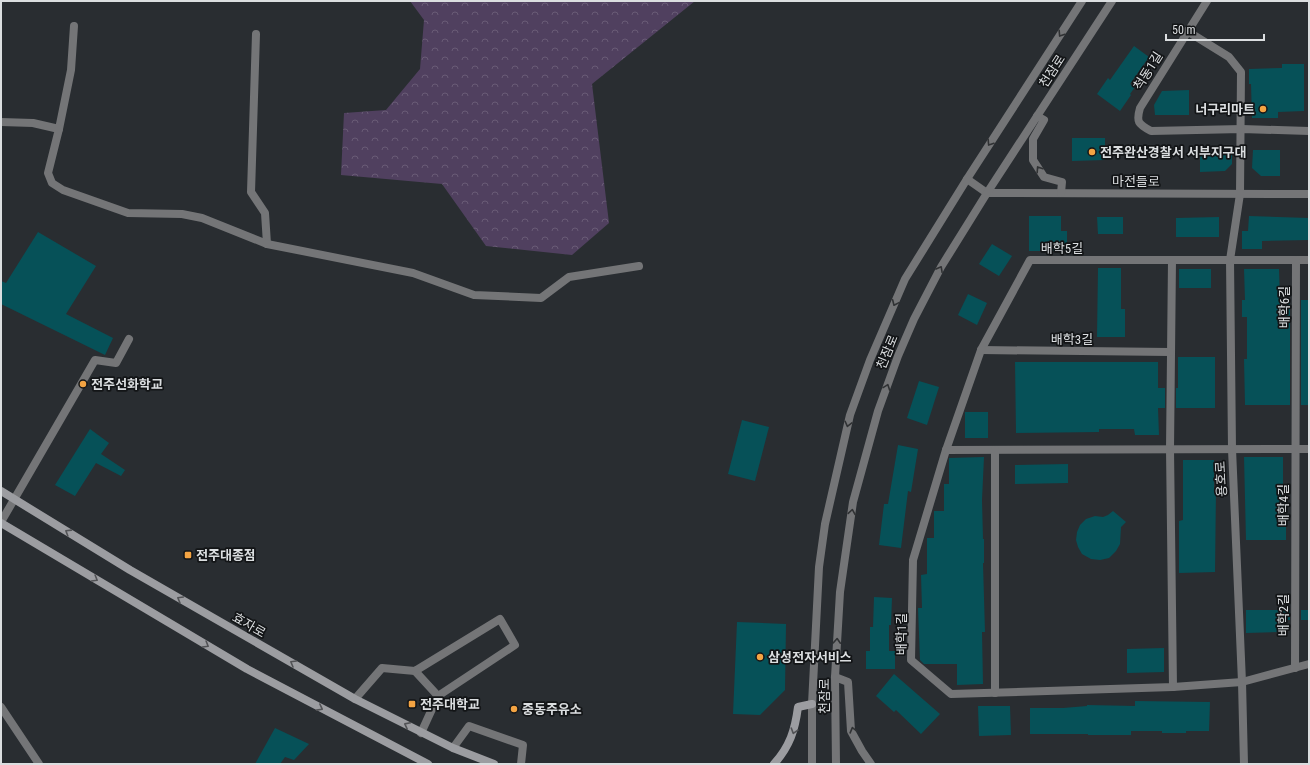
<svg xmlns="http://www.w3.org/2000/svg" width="1310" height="765" font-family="'Roboto Condensed','Noto Sans KR',sans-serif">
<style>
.forest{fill:url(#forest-crowns)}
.building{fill:#065158}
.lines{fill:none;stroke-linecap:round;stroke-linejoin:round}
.service{stroke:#747577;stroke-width:8}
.minor{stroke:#747577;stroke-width:8}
.tertiary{stroke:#747577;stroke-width:8}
.secondary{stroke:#9c9da1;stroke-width:8}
.oneway{stroke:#303234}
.oneway2{stroke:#515255}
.poi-dot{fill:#f4a443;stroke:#131517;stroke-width:1.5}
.labels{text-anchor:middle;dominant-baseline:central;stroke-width:3.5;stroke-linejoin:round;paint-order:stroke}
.street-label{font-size:13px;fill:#dbdee0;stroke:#131517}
.poi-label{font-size:13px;font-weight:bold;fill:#dbdee0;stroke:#131517;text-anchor:start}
</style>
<defs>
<pattern id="forest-crowns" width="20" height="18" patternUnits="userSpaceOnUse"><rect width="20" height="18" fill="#50405f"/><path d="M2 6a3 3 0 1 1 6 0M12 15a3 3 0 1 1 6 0" fill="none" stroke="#695b76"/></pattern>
</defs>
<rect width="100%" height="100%" fill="#292d31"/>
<!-- forest -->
<path class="forest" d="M410,1H695L592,84L609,223L572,255L486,246L442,184L341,175L344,113L386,110L420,69L424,20Z"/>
<!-- building -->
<g class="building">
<path d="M1134,46L1149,57L1130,84L1135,87L1130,94L1131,95L1120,111L1097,94L1108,78L1110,80Z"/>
<path d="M1282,64H1304V111L1278,112V118H1252L1251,84H1249V69L1282,68Z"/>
<path d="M1189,90V115H1155L1154,105L1162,91Z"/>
<path d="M1072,138H1105V160L1072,161Z"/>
<path d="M1253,150H1280V176H1261L1252,168Z"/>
<path d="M1200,154H1232V164L1225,171L1200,172Z"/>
<path d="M1029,216H1061V231H1067V251H1029Z"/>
<path d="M1249,216L1309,218V240L1262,241V249H1242V231H1248Z"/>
<path d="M1097,217H1123V234H1098Z"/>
<path d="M1219,217V237H1176V218Z"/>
<path d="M38,232L96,266L66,314L113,338L105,355L1,304V281L6,283Z"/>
<path d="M992,244L1012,256L999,276L979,264Z"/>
<path d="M1098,268H1121V309H1125V337H1097Z"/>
<rect x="1179" y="269" width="32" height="19"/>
<path d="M1244,269H1279L1280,300H1290V405H1245L1244,359H1247V317H1242V300H1245Z"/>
<path d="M968,294L987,303L977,325L958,315Z"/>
<rect x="1301" y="300" width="8" height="105"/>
<path d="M1178,357H1215V408H1176V388H1178Z"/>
<path d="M1015,362H1158V388H1165V408H1158L1159,435H1135L1134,429H1099V432L1016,433Z"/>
<path d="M919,381L939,387L927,425L907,418Z"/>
<rect x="965" y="412" width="23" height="26"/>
<path d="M742,420L769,427L755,481L728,474Z"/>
<path d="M90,429L109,443L101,454L125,470L121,476L96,463L75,496L55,485Z"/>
<path d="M898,445L918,449L911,492L908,491L901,548L879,545L884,504H888Z"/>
<path d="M984,457L982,500L983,539H984V563H983L985,632H982L983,684L957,685V664H924L920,660L918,608H922L921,575L927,574V538H934V511H944V484H949V458Z"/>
<path d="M1244,457H1283V519H1286V540H1246Z"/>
<path d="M1183,460H1214V490H1216L1215,572L1179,573V521L1183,520Z"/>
<path d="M1068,464V483L1015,484V465Z"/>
<path d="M1113,511L1126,522L1121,527L1120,544L1116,551L1109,558L1100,560L1091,559L1082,554L1078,547L1076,540L1077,532L1080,525L1086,519L1095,516L1103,517L1108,515Z"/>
<path d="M874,597L892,598L891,625H889V651H895V669H866V651H870V627H873Z"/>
<path d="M1246,610H1290V620H1283V632L1246,633Z"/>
<rect x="1301" y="610" width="8" height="10"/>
<path d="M737,622L786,624L785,690L760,715L733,714Z"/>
<path d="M1164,648V672L1127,673V649Z"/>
<path d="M894,674L940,714L921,734L896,710L894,712L876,696Z"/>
<path d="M1135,701L1210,702L1209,731H1186V733H1162V731H1131V735H1088V734H1030V708H1063L1087,706V705L1135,706Z"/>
<path d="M978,706H1010L1011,735L979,736Z"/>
<path d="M275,728L309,744L294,760L285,757L280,764H255Z"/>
</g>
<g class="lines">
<!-- service -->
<g class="service">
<path d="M256,34L251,192L265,213L267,244"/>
<path d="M59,129L71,70L74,26"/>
<path d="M1,522L95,360L116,363L129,339"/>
<path d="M415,671L438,696"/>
<path d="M355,699L382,668L415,671L500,619L515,645L438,696L421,733"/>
<path d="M1,707L39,764"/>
<path d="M453,748L469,726L523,745L521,764"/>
</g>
<!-- minor -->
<g class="minor">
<path d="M1207,1L1140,108C1136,122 1138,124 1151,131L1242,129L1309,131"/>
<path d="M1187,31L1229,57L1241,72L1240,194L1230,260L1232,449L1242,682L1244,764"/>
<path d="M1,122L33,123L59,129L48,173L52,183L63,190L128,213L182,214L202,218L267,244L413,273L474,295L541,298L569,277L639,266"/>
<path d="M967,179L987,193L1309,194"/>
<path d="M1172,260L1170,449L1173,687"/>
<path d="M1309,260H1030L981,350L946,450L913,560L911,660L951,694L1173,687L1242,682L1309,664"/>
<path d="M981,350L1170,352"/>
<path d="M946,450L1309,449"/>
<path d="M995,450V693"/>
<path d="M1295,668L1296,260"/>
</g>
<!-- tertiary -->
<g class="tertiary">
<path d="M1037,116L1044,120L1033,139V160L1044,177L1062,182L1061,193"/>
<path d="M835,677L848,682L851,731L862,751L871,764"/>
<path d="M812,764V704L819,567L825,524L850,415L870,360L905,279L967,179L1082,1"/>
<path d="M836,764L835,677L840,592L853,502L878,411L898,356L914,319L941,267L987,193L1112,1"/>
</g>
<!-- secondary -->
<g class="secondary">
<path d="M1,491L130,570L355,699L453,748L494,764"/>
<path d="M1,523L247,669L428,764"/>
<path d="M774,764C790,746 795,730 798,707L812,704"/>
</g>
</g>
<!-- one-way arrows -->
<defs><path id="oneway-chevron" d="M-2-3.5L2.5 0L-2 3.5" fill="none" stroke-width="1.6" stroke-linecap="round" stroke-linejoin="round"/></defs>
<g class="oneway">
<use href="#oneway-chevron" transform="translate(1061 34) rotate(123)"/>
<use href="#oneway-chevron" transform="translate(990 143) rotate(123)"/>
<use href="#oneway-chevron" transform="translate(1039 169) rotate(-123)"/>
<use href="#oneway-chevron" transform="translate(940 269) rotate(-61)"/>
<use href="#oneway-chevron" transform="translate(895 303) rotate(114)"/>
<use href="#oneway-chevron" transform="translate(887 387) rotate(-70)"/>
<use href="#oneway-chevron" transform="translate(848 424) rotate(104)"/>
<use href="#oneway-chevron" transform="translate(852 512) rotate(-81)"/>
<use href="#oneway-chevron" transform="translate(837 641) rotate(-87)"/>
<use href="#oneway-chevron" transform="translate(853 730) rotate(-105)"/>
</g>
<g class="oneway2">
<use href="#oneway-chevron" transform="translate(68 532) rotate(-148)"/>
<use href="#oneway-chevron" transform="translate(95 579) rotate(31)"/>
<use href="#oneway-chevron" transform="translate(180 599) rotate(-150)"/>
<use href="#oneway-chevron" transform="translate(206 645) rotate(31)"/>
<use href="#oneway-chevron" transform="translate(293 663) rotate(-150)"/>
<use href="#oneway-chevron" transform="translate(320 708) rotate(28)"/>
<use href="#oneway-chevron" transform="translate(407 725) rotate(-153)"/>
<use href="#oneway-chevron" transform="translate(794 731) rotate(107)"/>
</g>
<!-- markers -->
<g class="poi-dot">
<circle cx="1263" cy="109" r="4"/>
<circle cx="1092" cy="152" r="4"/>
<circle cx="83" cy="384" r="4"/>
<rect x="184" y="551" width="8" height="8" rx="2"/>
<circle cx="760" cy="657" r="4"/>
<rect x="408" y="700" width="8" height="8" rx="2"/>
<circle cx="514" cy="709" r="4"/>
</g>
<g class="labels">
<!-- street labels -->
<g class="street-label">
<text transform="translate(1052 71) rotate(-57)">천잠로</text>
<text transform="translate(1148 71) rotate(-58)">척동1길</text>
<text x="1136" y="181">마전들로</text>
<text x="1062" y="248">배학5길</text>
<text transform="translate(1284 307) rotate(-90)">배학6길</text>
<text x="1072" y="339">배학3길</text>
<text transform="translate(887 352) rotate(-68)">천잠로</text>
<text transform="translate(1221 479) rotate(-93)">용호로</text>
<text transform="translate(1283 505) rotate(-90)">배학4길</text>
<text transform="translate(1283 615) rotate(-90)">배학2길</text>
<text transform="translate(249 625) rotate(30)">효자로</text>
<text transform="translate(901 634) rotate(-90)">배학1길</text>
<text transform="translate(824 696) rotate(-90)">천잠로</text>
</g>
<!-- poi labels -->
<g class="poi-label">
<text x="1255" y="109" text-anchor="end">너구리마트</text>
<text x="1100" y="152">전주완산경찰서 서부지구대</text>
<text x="91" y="384">전주선화학교</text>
<text x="196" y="555">전주대종점</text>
<text x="768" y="657">삼성전자서비스</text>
<text x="420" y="704">전주대학교</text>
<text x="522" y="709">중동주유소</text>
</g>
</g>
<!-- border -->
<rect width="1310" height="765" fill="none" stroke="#dbdee0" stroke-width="4"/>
<!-- scale -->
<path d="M1166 34v6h98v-6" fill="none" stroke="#dbdee0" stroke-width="2"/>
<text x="1172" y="34" font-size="12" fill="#dbdee0" stroke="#131517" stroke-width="3" paint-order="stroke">50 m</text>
</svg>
